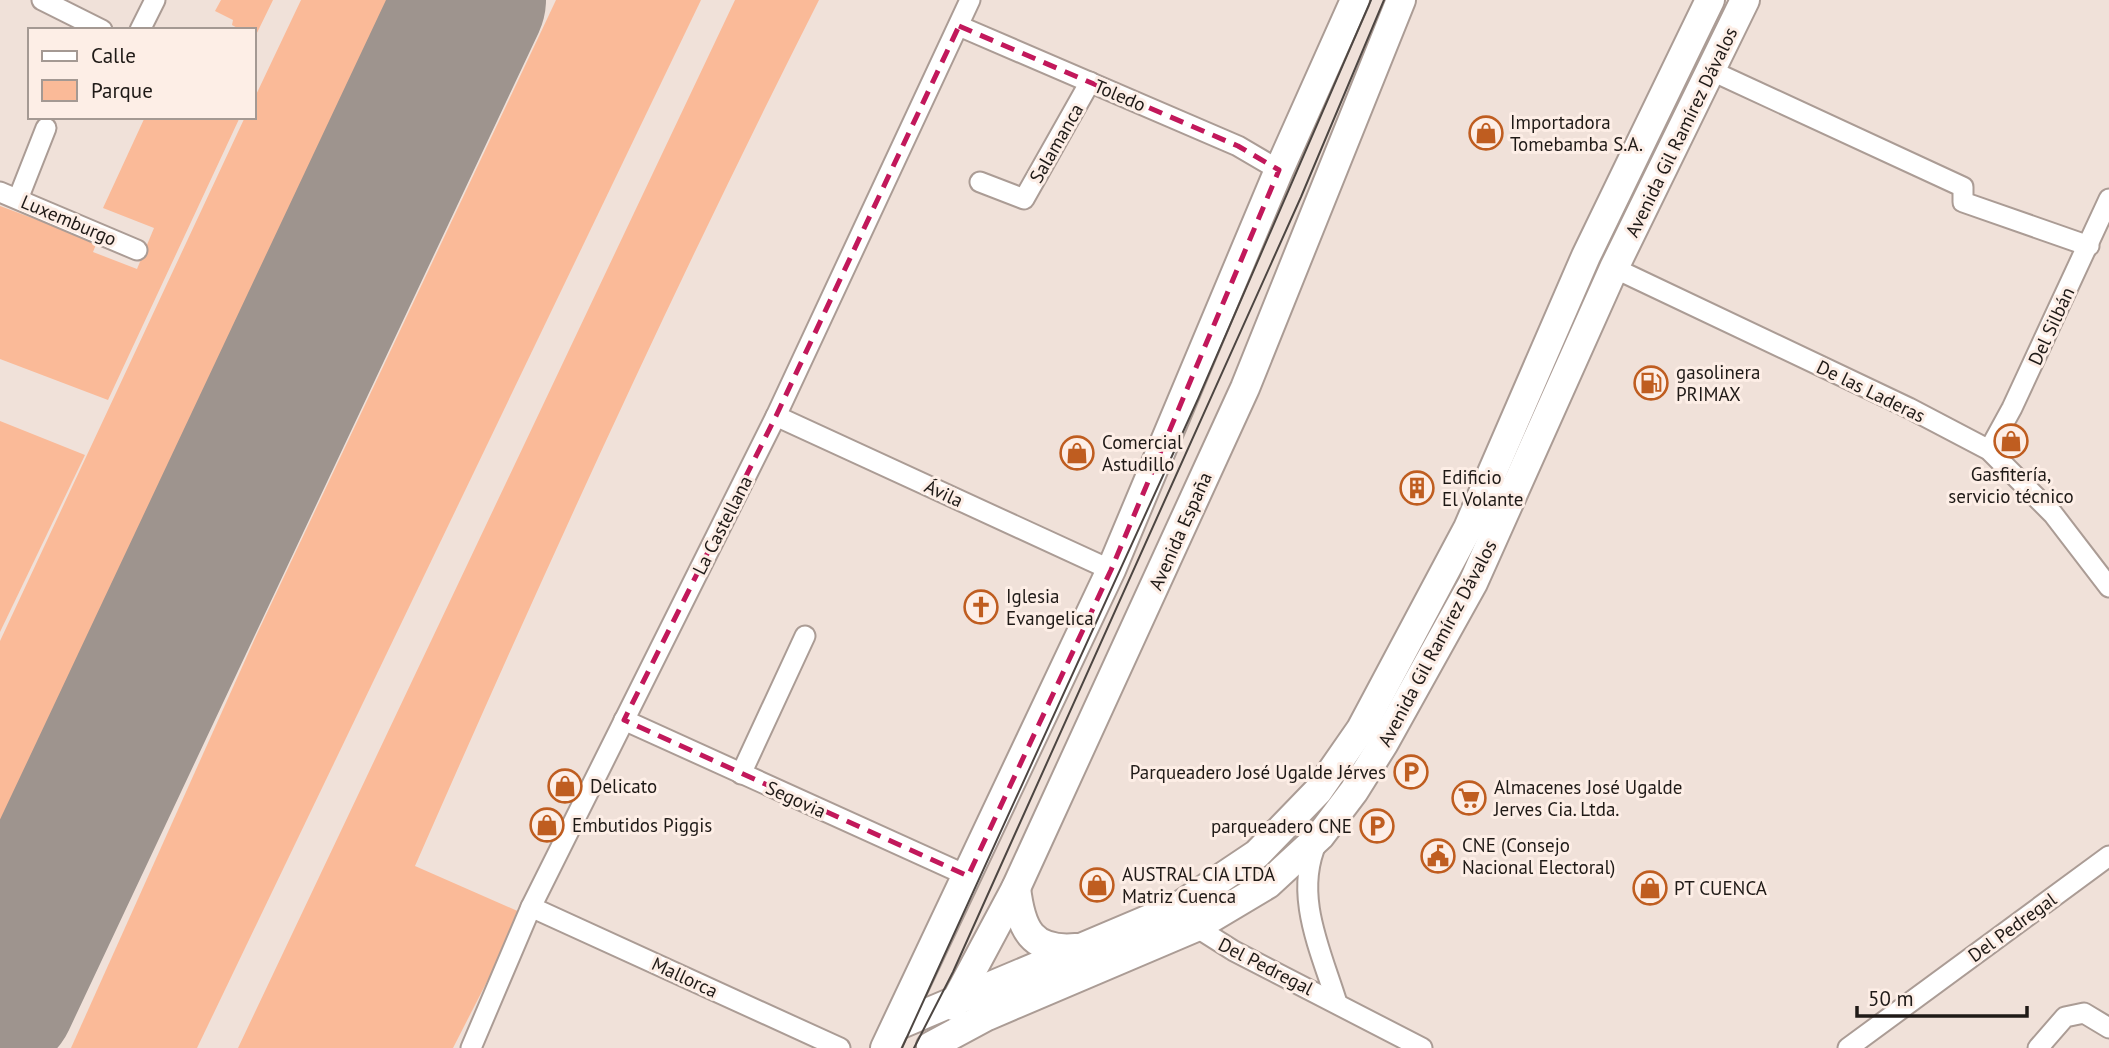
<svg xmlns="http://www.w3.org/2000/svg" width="2109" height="1048" font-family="'PT Sans',sans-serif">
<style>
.green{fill:#faba98}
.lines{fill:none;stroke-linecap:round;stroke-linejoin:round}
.runway{stroke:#9e948e;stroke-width:152}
.street-casing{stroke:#ab9c95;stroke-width:23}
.secondary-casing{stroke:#ab9c95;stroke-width:32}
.street{stroke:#fff;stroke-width:19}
.secondary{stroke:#fff;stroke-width:28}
.tram{stroke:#4d4642;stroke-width:2}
.marked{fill:none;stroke:#c2185b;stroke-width:5;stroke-dasharray:14 9;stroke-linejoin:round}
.labels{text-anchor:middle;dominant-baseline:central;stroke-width:6;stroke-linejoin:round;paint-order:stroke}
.street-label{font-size:19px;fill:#1f1a17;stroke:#fdeee6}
.poi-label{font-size:19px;fill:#1f1a17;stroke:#fdeee6;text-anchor:start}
</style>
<rect width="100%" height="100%" fill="#f0e1d9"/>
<!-- green -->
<g class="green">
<path d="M221,0H273L255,37L254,30H241L232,25L233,20L215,11Z"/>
<path d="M301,0H395L0,840V641L245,117H254V99Z"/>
<path d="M556,0H701L197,1048H71L256,636Z"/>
<path d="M735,0H819C675,284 543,574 415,866L522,913L453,1048H238Z"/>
<path d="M145,117H240L108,400L0,359V206L97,242L93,252L137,269L154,228L103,208Z"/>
<path d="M0,421L85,455L0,632Z"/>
</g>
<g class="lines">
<!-- runway -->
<path class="runway" d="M0,998L470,0"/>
<defs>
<g id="street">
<path d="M42,0L102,30"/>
<path d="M959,26L1238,146L1279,170"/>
<path d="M140,30L155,0"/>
<path d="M1712,71L1963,187V202L2089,246"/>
<path d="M980,182L1024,199L1090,82"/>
<path d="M0,192L137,250"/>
<path d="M18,199L46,128"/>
<path d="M1614,268L1909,408L1989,450L2053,514L2109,587"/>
<path d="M776,416L1111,570"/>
<path d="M1989,450L2012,408L2109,199"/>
<path d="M624,720L968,876"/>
<path d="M741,774L805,636"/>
<path d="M1317,842C1293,895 1321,951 1337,1003"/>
<path d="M531,907L840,1048"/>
<path d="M1188,919L1196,927L1234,951L1422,1048"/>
<path d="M471,1048L531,907L776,416L970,0"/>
<path d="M1848,1048L2109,856"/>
<path d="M2038,1048L2065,1017L2084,1013L2109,1028"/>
</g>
<g id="secondary">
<path d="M1016,888C1021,929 1031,952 1076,948"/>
<path d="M953,1006L1016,888L1245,388L1401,0"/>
<path d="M896,1026L1178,907L1257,854L1318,791L1361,729L1468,528L1586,256L1710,0"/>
<path d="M931,1046L987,1016L1196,927L1268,884L1320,836L1354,791L1384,743L1473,583L1614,268L1745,0"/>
<path d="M885,1048L1111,570L1279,170L1355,0"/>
</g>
</defs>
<!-- street casing -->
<use href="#street" class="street-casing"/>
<!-- secondary casing -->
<use href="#secondary" class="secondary-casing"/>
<!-- street -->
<use href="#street" class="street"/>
<!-- secondary -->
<use href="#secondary" class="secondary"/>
<!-- tram -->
<g class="tram">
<path d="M902,1048L1198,399L1371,0"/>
<path d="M914,1048L953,972L1301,197L1384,0"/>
</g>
</g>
<!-- marked area -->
<path class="marked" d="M959,26L1238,146L1279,170L1111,570L968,876L624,720L776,416Z"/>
<!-- icons -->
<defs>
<symbol id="shop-ring" viewBox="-11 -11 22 22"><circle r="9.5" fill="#fdeee6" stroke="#bf5d20" stroke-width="1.5"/><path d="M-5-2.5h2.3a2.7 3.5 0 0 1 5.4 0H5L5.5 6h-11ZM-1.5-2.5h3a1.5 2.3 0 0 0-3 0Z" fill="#bf5d20"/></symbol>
<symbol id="fuel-ring" viewBox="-11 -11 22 22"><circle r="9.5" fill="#fdeee6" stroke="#bf5d20" stroke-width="1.5"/><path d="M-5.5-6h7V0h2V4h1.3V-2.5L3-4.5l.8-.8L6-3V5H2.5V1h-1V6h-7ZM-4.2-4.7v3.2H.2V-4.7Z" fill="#bf5d20"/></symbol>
<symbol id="building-ring" viewBox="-11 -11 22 22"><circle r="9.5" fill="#fdeee6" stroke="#bf5d20" stroke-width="1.5"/><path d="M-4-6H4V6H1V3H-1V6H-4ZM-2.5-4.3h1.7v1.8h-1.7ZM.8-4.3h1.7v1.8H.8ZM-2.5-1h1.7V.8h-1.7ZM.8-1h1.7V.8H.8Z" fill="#bf5d20"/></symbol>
<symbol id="church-ring" viewBox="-11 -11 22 22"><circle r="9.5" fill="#fdeee6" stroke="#bf5d20" stroke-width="1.5"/><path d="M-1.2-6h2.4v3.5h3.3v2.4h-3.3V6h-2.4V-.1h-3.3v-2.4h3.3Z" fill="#bf5d20"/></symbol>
<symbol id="parking-ring" viewBox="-11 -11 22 22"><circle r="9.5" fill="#fdeee6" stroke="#bf5d20" stroke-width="1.5"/><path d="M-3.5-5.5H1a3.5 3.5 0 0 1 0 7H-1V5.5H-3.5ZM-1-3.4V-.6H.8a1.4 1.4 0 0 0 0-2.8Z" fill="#bf5d20"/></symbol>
<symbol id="supermarket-ring" viewBox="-11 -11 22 22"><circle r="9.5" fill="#fdeee6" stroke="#bf5d20" stroke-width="1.5"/><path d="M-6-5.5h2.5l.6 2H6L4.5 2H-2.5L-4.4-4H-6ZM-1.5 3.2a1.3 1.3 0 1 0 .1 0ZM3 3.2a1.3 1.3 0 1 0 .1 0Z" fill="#bf5d20"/></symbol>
<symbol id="civic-ring" viewBox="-11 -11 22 22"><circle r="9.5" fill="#fdeee6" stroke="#bf5d20" stroke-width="1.5"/><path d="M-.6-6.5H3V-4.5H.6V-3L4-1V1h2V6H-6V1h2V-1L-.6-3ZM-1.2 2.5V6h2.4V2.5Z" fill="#bf5d20"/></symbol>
</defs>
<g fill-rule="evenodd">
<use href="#shop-ring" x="1467" y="114" width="38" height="38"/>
<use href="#fuel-ring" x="1632" y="364" width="38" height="38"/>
<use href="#shop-ring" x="1992" y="422" width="38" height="38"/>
<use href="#shop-ring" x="1058" y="434" width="38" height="38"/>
<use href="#building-ring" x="1398" y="469" width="38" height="38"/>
<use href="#church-ring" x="962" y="588" width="38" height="38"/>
<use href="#parking-ring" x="1392" y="753" width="38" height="38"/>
<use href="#shop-ring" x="546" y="767" width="38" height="38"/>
<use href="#supermarket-ring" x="1450" y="779" width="38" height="38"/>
<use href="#shop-ring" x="528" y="806" width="38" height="38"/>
<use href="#parking-ring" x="1358" y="807" width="38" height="38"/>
<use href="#civic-ring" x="1419" y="837" width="38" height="38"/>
<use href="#shop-ring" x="1078" y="866" width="38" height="38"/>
<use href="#shop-ring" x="1631" y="869" width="38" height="38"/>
</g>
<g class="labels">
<!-- street labels -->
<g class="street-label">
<text transform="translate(1120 95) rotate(23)">Toledo</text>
<text transform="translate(1681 132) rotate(-64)">Avenida Gil Ramírez Dávalos</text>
<text transform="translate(1056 143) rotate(-60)">Salamanca</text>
<text transform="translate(69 220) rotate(23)">Luxemburgo</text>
<text transform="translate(2051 326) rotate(-65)">Del Silbán</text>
<text transform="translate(1871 391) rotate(26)">De las Laderas</text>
<text transform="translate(944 493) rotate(25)">Ávila</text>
<text transform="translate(722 525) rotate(-63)">La Castellana</text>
<text transform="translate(1180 531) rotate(-66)">Avenida España</text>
<text transform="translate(1437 643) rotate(-62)">Avenida Gil Ramírez Dávalos</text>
<text transform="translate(796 799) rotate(24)">Segovia</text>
<text transform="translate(2012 927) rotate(-36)">Del Pedregal</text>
<text transform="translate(1266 966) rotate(27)">Del Pedregal</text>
<text transform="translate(685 977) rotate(25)">Mallorca</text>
</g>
<!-- poi labels -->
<g class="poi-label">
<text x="1510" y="122">Importadora<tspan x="1510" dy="22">Tomebamba S.A.</tspan></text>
<text x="1676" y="372">gasolinera<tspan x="1676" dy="22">PRIMAX</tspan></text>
<text x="1102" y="442">Comercial<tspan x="1102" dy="22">Astudillo</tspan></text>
<text x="2011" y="474" text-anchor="middle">Gasfitería,<tspan x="2011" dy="22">servicio técnico</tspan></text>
<text x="1442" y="477">Edificio<tspan x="1442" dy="22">El Volante</tspan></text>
<text x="1006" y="596">Iglesia<tspan x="1006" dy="22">Evangelica</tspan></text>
<text x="1386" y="772" text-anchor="end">Parqueadero José Ugalde Jérves</text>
<text x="590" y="786">Delicato</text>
<text x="1494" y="787">Almacenes José Ugalde<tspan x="1494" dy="22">Jerves Cia. Ltda.</tspan></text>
<text x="572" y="825">Embutidos Piggis</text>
<text x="1352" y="826" text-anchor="end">parqueadero CNE</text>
<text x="1462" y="845">CNE (Consejo<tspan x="1462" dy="22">Nacional Electoral)</tspan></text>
<text x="1122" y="874">AUSTRAL CIA LTDA<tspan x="1122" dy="22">Matriz Cuenca</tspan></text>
<text x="1674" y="888">PT CUENCA</text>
</g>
</g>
<!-- legend -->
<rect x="28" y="28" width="228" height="91" fill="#fdeee6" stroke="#a49993" stroke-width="2"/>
<rect x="42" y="51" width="35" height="10" fill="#ffffff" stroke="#a49993" stroke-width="2"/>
<text x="91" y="63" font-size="21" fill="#1f1a17">Calle</text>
<rect x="42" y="80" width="35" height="21" fill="#faba98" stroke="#a49993" stroke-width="2"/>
<text x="91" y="98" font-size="21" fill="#1f1a17">Parque</text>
<!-- scale -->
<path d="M1857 1006v10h170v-10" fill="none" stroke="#1f1a17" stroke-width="3.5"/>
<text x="1868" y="1006" font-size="21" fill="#1f1a17" stroke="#fdeee6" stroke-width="5" paint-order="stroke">50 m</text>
</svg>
